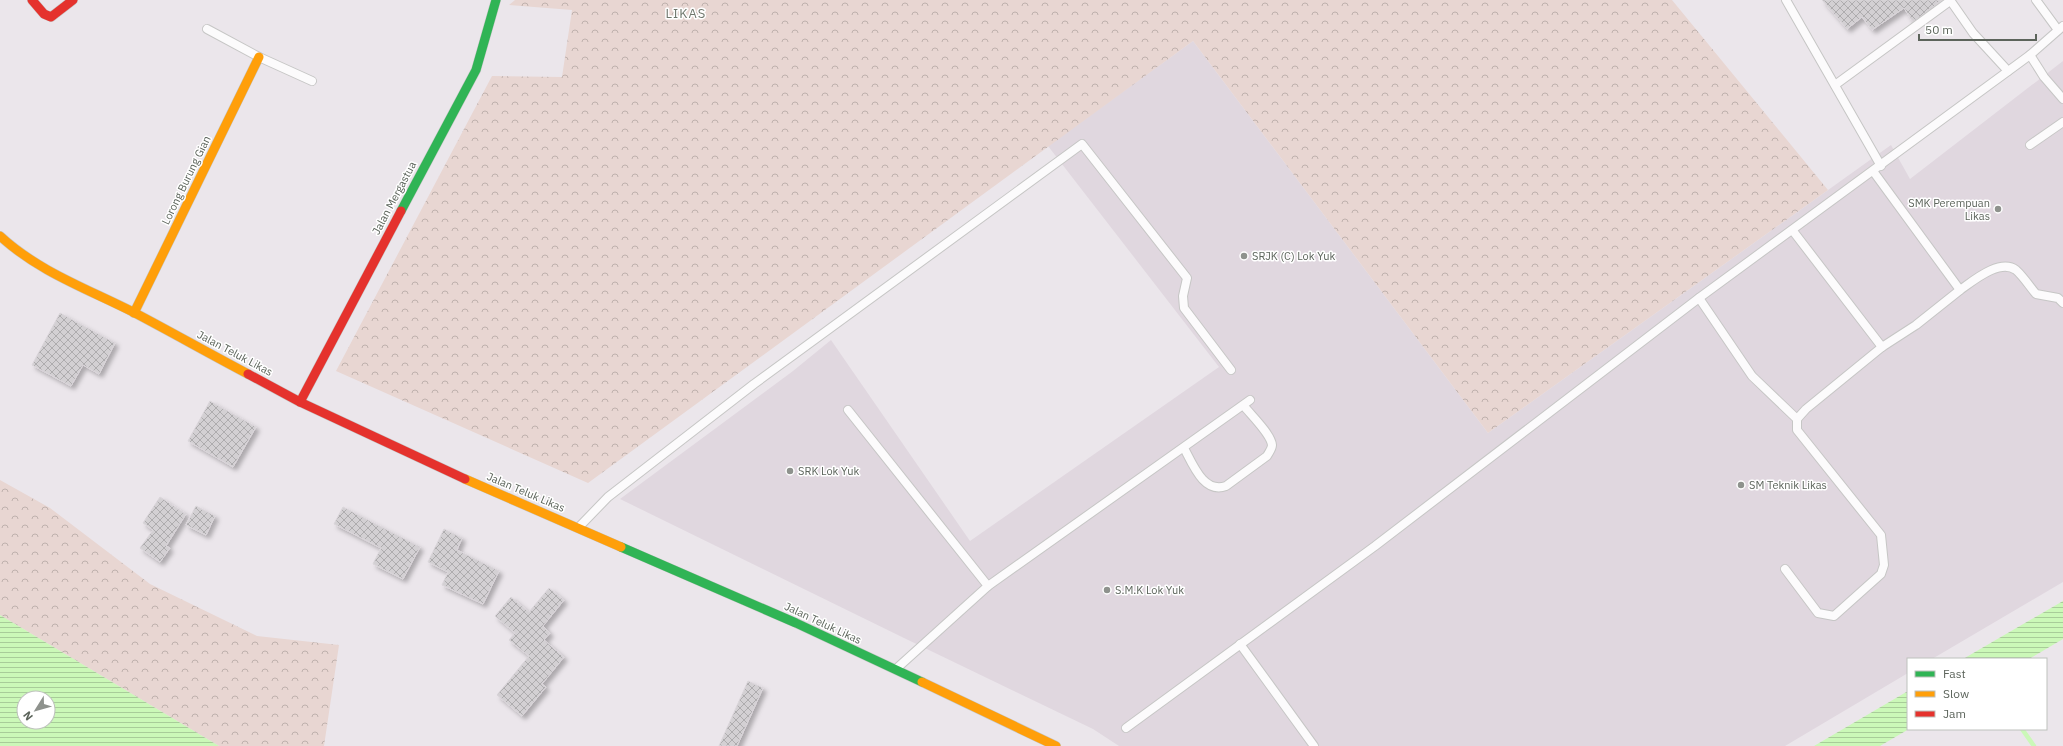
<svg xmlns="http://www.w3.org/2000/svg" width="2063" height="746" font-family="'IBM Plex Sans',sans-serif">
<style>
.education{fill:#e0d7df}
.forest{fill:url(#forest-crowns)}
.water{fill:url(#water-rules);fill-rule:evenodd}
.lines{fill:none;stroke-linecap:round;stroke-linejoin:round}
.stream{stroke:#cbf8b8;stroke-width:4.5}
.building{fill:url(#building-cross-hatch);stroke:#dad5da;filter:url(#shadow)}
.lane-casing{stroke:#c6c6c5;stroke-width:10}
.fast-casing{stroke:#c5c6c5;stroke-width:10}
.slow-casing{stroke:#c5c6c5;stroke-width:10}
.jam-casing{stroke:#c5c6c5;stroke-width:10}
.lane{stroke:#fcfbfc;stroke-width:8}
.fast{stroke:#30b455;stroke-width:9}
.slow{stroke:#ff9f0a;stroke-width:9}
.jam{stroke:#e5322d;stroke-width:9}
.poi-dot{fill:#8e928d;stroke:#fff;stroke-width:1.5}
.labels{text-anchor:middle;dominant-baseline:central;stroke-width:3;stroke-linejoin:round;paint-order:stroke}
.street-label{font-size:11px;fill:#5c645b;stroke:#fff}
.poi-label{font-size:11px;fill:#5c645b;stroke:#fff;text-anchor:start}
.quarter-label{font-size:13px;letter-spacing:1px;fill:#6e766c;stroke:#fff}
</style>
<defs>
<pattern id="forest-crowns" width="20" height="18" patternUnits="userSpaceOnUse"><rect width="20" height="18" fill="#e8d6d2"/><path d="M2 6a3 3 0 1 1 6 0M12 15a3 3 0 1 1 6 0" fill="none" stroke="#bfb1ad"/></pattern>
<pattern id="water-rules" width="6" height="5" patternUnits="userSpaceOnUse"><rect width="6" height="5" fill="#cbf8b8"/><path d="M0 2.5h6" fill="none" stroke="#a8cc99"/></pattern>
<pattern id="building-cross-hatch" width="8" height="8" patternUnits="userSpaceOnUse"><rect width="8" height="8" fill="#d3d0d3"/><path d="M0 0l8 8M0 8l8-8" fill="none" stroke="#aeacae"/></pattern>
<filter id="shadow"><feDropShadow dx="3.5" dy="3.5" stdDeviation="2" flood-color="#0004"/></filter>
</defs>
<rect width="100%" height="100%" fill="#ebe6eb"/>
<!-- education -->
<path class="education" d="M1193,41L1488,433L1891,145L1910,179L2063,61V298L2058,292L2063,299V582L1932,659H1908V673L1785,746H1119L1093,729L904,638L620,499L793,371L831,340L970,541L1219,367L1048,146Z"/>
<!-- forest -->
<g class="forest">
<path d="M515,0H1672L1828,190L1488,433L1193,41L588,483L336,371L492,76L562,77L572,10L509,5Z"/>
<path d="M0,480L50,508L150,584L257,636L339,645L324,746H219L0,615Z"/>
</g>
<!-- water -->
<g class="water">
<path d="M2063,601V639L2029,659H1963Z"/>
<path d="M0,615L219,746H0ZM24,698H48V722H24Z"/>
<path d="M1908,691V729H1909L1880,746H1814Z"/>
</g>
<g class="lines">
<!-- stream -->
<path class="stream" d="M2022,729L2034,746"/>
</g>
<!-- building -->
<g class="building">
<path d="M1822,0H1942L1913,22L1904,8L1872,30L1862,17L1847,29Z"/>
<path d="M60,313L115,343L99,374L83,365L71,386L32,365Z"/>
<path d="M210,401L256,427L233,467L188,441Z"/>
<path d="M160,497L186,514L166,546L170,548L160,562L140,548L153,530L143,523Z"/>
<path d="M196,506L215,516L206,535L186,525Z"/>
<path d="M343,507L420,547L403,579L373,564L381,548L334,524Z"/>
<path d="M444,529L462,538L457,550L499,571L483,604L442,585L448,572L428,562Z"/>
<path d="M549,588L564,600L543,626L550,633L544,640L564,657L542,684L546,687L522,716L497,695L529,656L509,640L515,633L495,616L511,597L529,612Z"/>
<path d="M748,681L763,688L737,746H719Z"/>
</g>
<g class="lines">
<defs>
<g id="lane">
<path d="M1786,0L1881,166"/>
<path d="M1950,0L1973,33L2008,71"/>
<path d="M2036,0L2058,30"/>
<path d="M207,29L259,57L312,81"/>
<path d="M2030,55L2044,77L2063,99"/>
<path d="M1835,85L1950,1"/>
<path d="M2030,145L2063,122"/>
<path d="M1873,171L1960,290C1973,281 2000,258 2016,270C2023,276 2030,287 2036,294L2058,298L2063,303"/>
<path d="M1793,231L1882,347"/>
<path d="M1699,298L1752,376L1797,419"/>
<path d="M848,410L988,586L896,669"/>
<path d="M1184,448C1193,465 1204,494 1226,486L1267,456C1269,452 1272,449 1272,445C1271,434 1251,415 1244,406"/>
<path d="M579,527L608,497L754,384L1082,144L1187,278L1183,296L1184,308L1231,370"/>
<path d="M1785,569L1818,613L1834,616L1881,574L1884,565L1881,535L1797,430V419L1806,409L1882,347L1916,325L1960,290"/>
<path d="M988,586L1250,400"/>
<path d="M1240,644L1314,746"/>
<path d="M1126,728L1375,546L1699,298L2030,55L2063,26"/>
</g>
<g id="fast">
<path d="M401,211L476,70L496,0"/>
<path d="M621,547L796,623L922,682"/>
</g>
<g id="slow">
<path d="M0,236C39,272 88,289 135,313C173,333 210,354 248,374"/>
<path d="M134,313L259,57"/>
<path d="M465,479L621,547"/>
<path d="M922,682L1056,746"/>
</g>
<g id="jam">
<path d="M32,0L44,14L51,17L73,0"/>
<path d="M248,374L300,402L465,479"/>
<path d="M300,402L401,211"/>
</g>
</defs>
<!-- lane casing -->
<use href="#lane" class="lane-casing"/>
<!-- fast casing -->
<use href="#fast" class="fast-casing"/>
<!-- slow casing -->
<use href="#slow" class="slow-casing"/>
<!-- jam casing -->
<use href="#jam" class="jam-casing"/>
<!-- lane -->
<use href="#lane" class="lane"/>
<!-- fast -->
<use href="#fast" class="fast"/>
<!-- slow -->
<use href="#slow" class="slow"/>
<!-- jam -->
<use href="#jam" class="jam"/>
</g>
<!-- markers -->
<g class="poi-dot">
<circle cx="1998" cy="209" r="4"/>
<circle cx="1244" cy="256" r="4"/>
<circle cx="790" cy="471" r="4"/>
<circle cx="1741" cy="485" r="4"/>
<circle cx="1107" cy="590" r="4"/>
</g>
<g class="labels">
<!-- street labels -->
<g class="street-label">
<text transform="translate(186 180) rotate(-64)">Lorong Burung Gian</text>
<text transform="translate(394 198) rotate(-62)">Jalan Mergastua</text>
<text transform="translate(235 353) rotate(28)">Jalan Teluk Likas</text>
<text transform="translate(526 492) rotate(23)">Jalan Teluk Likas</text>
<text transform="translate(823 623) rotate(25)">Jalan Teluk Likas</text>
</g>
<!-- poi labels -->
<g class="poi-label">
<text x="1990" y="203" text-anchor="end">SMK Perempuan<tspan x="1990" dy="13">Likas</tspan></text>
<text x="1252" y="256">SRJK (C) Lok Yuk</text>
<text x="798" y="471">SRK Lok Yuk</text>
<text x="1749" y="485">SM Teknik Likas</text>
<text x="1115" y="590">S.M.K Lok Yuk</text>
</g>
<!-- quarter labels -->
<g class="quarter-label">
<text x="686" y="13">LIKAS</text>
</g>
</g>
<!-- legend -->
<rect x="1907" y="658" width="140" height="72" fill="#ffffff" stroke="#bec1bd"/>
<rect x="1915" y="671" width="20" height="6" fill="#30b455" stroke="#bec1bd"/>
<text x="1943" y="678" font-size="12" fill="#5c645b">Fast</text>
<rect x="1915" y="691" width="20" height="6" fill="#ff9f0a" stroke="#bec1bd"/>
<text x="1943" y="698" font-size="12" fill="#5c645b">Slow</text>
<rect x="1915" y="711" width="20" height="6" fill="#e5322d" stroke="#bec1bd"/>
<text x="1943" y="718" font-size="12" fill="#5c645b">Jam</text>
<!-- north arrow -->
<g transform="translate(36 710) rotate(233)"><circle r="19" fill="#ffffff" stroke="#bec1bd"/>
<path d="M0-3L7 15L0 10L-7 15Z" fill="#8e928d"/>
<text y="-6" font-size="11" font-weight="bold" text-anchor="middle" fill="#5c645b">N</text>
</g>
<!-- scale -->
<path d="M1919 34v6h117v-6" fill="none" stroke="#5c645b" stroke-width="2"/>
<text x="1925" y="34" font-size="12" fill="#5c645b" stroke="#ffffff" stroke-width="3" paint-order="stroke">50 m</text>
</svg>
